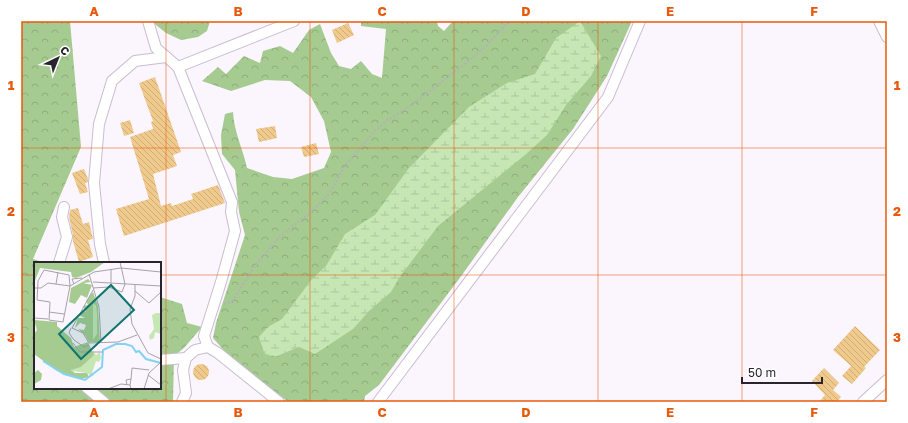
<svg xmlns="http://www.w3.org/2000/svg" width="908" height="423" font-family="'Golos Text',sans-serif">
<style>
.forest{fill:url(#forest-crowns)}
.wetland{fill:url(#wetland-marsh)}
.building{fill:url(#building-back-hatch)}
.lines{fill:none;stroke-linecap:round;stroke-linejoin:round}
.street-casing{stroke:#cabcd0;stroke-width:12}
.path{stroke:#b6b0b9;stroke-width:2;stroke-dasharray:2 2;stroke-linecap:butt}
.street{stroke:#fff;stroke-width:10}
.grid{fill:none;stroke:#e8590c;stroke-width:1;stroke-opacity:0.55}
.inset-river{fill:none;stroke:#82d3f2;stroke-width:2}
.inset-road{fill:none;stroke:#a7a2aa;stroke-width:1}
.view{fill:#0f766e;fill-opacity:0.15;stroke:#0f766e;stroke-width:2}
.inset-edge{fill:none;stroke:#2a252d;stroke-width:2}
.neatline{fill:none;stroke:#e8590c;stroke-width:1.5}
.grid-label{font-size:13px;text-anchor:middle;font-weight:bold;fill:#e8590c}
</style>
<defs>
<pattern id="forest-crowns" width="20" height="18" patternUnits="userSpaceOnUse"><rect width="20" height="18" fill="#a5cb90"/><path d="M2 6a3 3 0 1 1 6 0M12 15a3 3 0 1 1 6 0" fill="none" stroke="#8eae7c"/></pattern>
<pattern id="wetland-marsh" width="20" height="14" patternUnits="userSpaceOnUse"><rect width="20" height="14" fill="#c6e7b4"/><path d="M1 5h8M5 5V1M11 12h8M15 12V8" fill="none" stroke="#aac69b"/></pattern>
<pattern id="building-back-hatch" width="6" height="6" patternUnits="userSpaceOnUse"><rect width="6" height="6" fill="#f0ca8c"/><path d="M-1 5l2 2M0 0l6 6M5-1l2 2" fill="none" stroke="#cead79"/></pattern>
</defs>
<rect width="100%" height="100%" fill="#fbf5fe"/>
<!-- forest -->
<g class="forest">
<path d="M21,21H70L81,147L33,259L46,263H35V388H160V297L182,304L187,323L202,327L184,348L174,356L173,402H21Z"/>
<path d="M151,21H210L207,31L198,37L181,40L166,33Z"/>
<path d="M361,21H437L438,26L444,31L453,21H632L607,76L573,129L518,197L459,279L379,385L365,396L364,402H289L254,377L228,355L213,338L216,323L245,235L239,212L235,170L222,154L221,135L225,114L233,112C234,132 243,149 247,168L273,177L292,179L324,168L331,152L324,121L311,97L290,81L265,80L231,91L202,81L218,67L226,74L244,56L260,63L263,51L280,46L293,53L309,30L320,24L331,53L339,66L351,69L361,61L372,74L382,78L386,29L361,26Z"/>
</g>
<!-- wetland -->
<path class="wetland" d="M580,21L601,56L591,76L566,105L547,135L525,155L438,226L399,278L391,292L369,311L353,329L315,354L299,347L277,356L265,355L259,337L268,327L282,319L312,279L326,266L345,234L375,215L409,168L469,107L507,83L535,74L556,38Z"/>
<!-- building -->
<g class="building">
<path d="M348,23L354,35L337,43L332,30Z"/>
<path d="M155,77L181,152L173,155L177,166L153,174L161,206L171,203L172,206L193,199L191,194L218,185L225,203L124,236L116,209L149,199L130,137L153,129L151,122L153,121L139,83Z"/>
<path d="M130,120L134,133L124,136L120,123Z"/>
<path d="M275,126L277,138L259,142L256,129Z"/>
<path d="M316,143L319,154L304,157L301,147Z"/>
<path d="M84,169L88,179V182L85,183L88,192L80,194L72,173Z"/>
<path d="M78,208L83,224L89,222L93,239L88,240L93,257L79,262L73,241V235L69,217L70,210Z"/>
<path d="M855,326L880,350L864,367L866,368L852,384L842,376L851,366L833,350Z"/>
<circle cx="201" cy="372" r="8"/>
<path d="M824,368L839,383L833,390L841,397L837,402H819L825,395L812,381Z"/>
</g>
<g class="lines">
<defs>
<g id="street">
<path d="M148,21L156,48L178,67"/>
<path d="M879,21L887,37"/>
<path d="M59,263L67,237L62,217L64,207"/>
<path d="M104,263L100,244L94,183L99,124L112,81L135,61L166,57"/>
<path d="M160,360L186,358"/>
<path d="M87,388L104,402"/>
<path d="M182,402L186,393L183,370L186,358L195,350L208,347"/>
<path d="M279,402L218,353L208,347L204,336L221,282L235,231L231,212L232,202L178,67L294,21"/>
<path d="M378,402L608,97L640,21"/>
<path d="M863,402L887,380"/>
</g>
</defs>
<!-- street casing -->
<use href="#street" class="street-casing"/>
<!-- path -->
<path class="path" d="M224,304L233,300L255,266L280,236L311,212L329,194L344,167L373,133L386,121L406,109L466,63L486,46L509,21"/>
<!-- street -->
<use href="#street" class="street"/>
</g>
<!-- grid -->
<path class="grid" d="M166,21V402M310,21V402M454,21V402M598,21V402M742,21V402M21,148H887M21,275H35M160,275H887"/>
<!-- overview -->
<g transform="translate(34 262)">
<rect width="127" height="127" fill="#fbf5fe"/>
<path d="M59,88L62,93L66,90L67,96L65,100L62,99L58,111L60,113L54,116L56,113L53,111L38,109V107L47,105L59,93Z" fill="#c6e7b4"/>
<path d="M0,0H71L57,10L42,16L38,15L37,10L6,6L0,21ZM54,17L57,20L49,21L58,23L53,36L47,33L41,42L35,40L37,26ZM59,30L64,44L66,80H55L51,73L44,67L50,68L52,63L46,61L41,66L44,56H51L45,53L48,48L52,50L49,44L54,43L52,39ZM0,58L23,60V64L37,76L40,85L54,80L60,93L47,105L37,108L41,111H53L55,115L47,117L23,109L0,92V72L3,68ZM4,108L8,112L7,118L0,122V111Z" fill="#a5cb90"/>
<path d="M59,42L62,43L63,51V72L59,78ZM122,51H127V72L121,70L120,76L116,78L115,74L120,67L118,53Z" fill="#c6e7b4"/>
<path class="inset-river" d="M9,99L30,112L51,118L68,105L69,88L82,82H91L98,84L102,90L105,89L112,97L127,101"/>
<path class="inset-road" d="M10,8L35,13L36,24L29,60L15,58L16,40L3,38L4,19ZM55,12L65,45L67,80M59,20L127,24M77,21V7M22,22L24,10M40,22L38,17L48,16M101,23V34L96,47L98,62L114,91L127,97M0,26H7L14,21L36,24L60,10L87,6L127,10M59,26L75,25L88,30L91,22L86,0M59,28L38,66L49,71L55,81L84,80L103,73M101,29L115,41L127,30M15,50L30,52M0,56L14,57M37,66L35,71L40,78L50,85L55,83M39,81L46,90H69M114,113L127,123M97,117L98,106L115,108M93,123L92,118L97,117L96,123M74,127L87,122L96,123L97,127M110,127L115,111L127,100"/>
<path class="view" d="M77,23L100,48L47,97L25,72Z"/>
<rect width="127" height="127" class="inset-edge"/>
</g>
<!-- border -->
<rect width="908" height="423" fill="none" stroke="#ffffff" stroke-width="44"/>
<!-- north arrow -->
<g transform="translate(58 58) rotate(43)" stroke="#ffffff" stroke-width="3" paint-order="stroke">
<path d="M0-3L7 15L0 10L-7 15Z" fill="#2a252d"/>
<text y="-6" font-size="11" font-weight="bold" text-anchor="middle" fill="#2a252d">С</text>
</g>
<!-- scale -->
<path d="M742 377v6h80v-6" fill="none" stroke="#2a252d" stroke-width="2"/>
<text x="748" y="377" font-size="12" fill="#2a252d" stroke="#ffffff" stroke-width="3" paint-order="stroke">50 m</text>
<rect x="22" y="22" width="864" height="379" class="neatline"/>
<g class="grid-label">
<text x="94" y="16">A</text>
<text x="238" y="16">B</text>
<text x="382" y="16">C</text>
<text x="526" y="16">D</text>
<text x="670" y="16">E</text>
<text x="814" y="16">F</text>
<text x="11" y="90">1</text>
<text x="897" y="90">1</text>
<text x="11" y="216">2</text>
<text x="897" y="216">2</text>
<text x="11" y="342">3</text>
<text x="897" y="342">3</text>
<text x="94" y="417">A</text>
<text x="238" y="417">B</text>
<text x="382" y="417">C</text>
<text x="526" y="417">D</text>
<text x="670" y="417">E</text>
<text x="814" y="417">F</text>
</g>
</svg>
